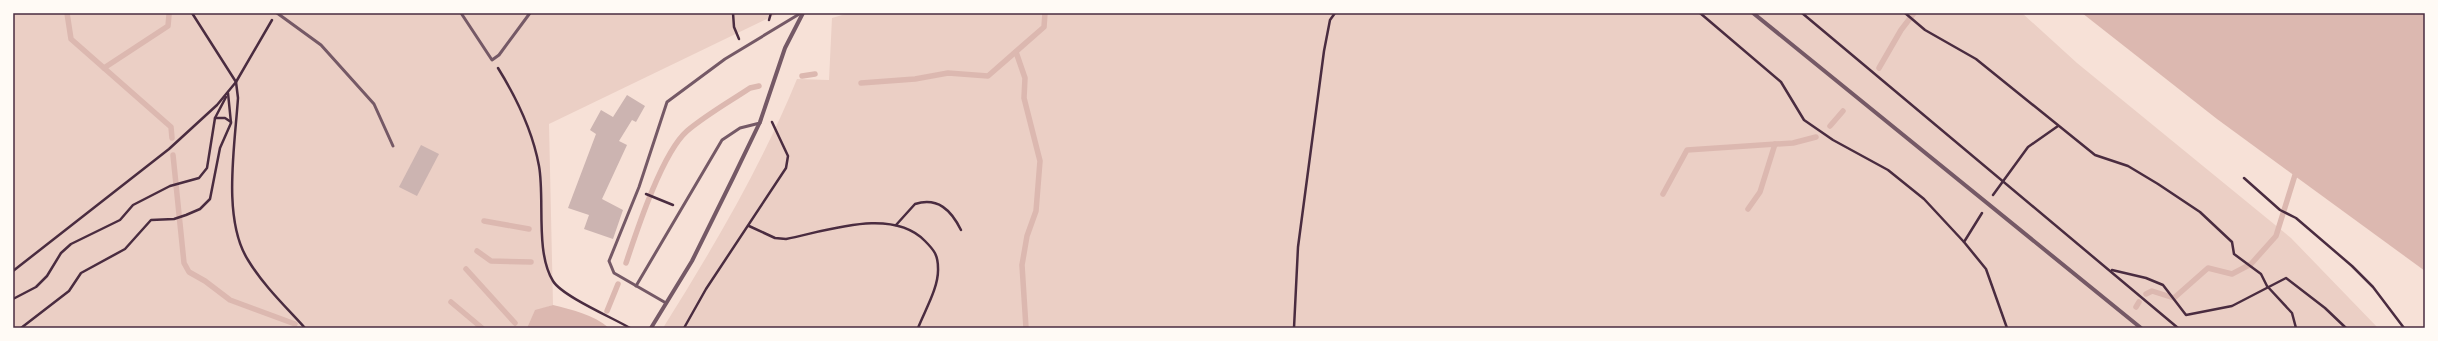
<svg xmlns="http://www.w3.org/2000/svg" width="2438" height="341" font-family="'Roboto Condensed',sans-serif">
<style>
.green{fill:#ebcfc5}
.water{fill:#dcb8b0}
.lines{fill:none;stroke-linecap:round;stroke-linejoin:round}
.stream{stroke:#dcb8b0;stroke-width:5.5}
.building{fill:#ccb4b1}
.path{stroke:#4a2c40;stroke-width:2.5}
.service{stroke:#755966;stroke-width:3}
.minor{stroke:#755966;stroke-width:4}
.neatline{fill:none;stroke:#4a2c40;stroke-width:1.5}
</style>
<rect width="100%" height="100%" fill="#f7e1d7"/>
<!-- green -->
<g class="green">
<path d="M13,13H779L549,124L553,305L535,311L527,328H13Z"/>
<path d="M849,13H2022L2077,63L2291,238L2378,328H663C713,248 761,167 797,79L829,80L832,18Z"/>
</g>
<!-- water -->
<g class="water">
<path d="M2082,13H2425V271L2217,119Z"/>
<path d="M553,305C572,310 593,314 609,328H527L535,310Z"/>
</g>
<g class="lines">
<!-- stream -->
<g class="stream">
<path d="M67,13L71,39L171,127L172,138"/>
<path d="M1016,52L1025,78L1024,98L1040,161L1036,211L1027,236L1022,265L1026,328"/>
<path d="M104,68L168,26L169,15"/>
<path d="M1879,68L1901,30L1914,13"/>
<path d="M802,76L815,74"/>
<path d="M861,83L915,79L948,73L988,76L1044,27L1045,13"/>
<path d="M1830,126L1843,111"/>
<path d="M173,155L184,263L189,272L205,281L230,300L295,324"/>
<path d="M1663,194L1687,150L1793,143L1816,137"/>
<path d="M1748,209L1760,192L1775,144"/>
<path d="M484,221L529,229"/>
<path d="M477,251L491,261L531,262"/>
<path d="M626,263C637,230 662,153 687,131C706,115 729,102 750,88L759,86"/>
<path d="M466,269L515,323"/>
<path d="M2146,294L2152,291L2174,298L2208,268L2232,274L2251,264L2276,236L2295,175"/>
<path d="M451,302L482,328"/>
<path d="M2136,307L2139,302"/>
<path d="M607,311L618,284"/>
</g>
</g>
<!-- building -->
<g class="building">
<path d="M627,95L645,106L636,122L632,120L619,141L627,145L602,199L623,210L613,239L584,229L589,215L568,208L596,134L590,130L601,110L613,117Z"/>
<path d="M421,145L439,154L417,196L399,187Z"/>
</g>
<g class="lines">
<!-- path -->
<g class="path">
<path d="M192,13L236,82L238,98C235,145 222,219 248,260C263,285 286,307 305,328"/>
<path d="M733,13L734,27L739,39"/>
<path d="M1700,13L1781,82L1804,120L1833,140L1888,170L1924,199L1964,242"/>
<path d="M1802,13L2178,328"/>
<path d="M1905,13L1925,30L1976,59L2095,155L2128,166L2158,184L2200,212L2232,242L2234,254L2261,274L2267,286L2292,313L2296,328"/>
<path d="M769,20L771,13"/>
<path d="M498,68C516,97 533,133 539,166C545,199 535,252 553,281C562,296 613,318 630,328"/>
<path d="M215,118H225L231,122"/>
<path d="M2244,178L2280,210L2296,218L2352,266L2373,287L2404,328"/>
<path d="M646,194L673,205"/>
<path d="M1993,195L2028,147L2058,126"/>
<path d="M1982,213L1964,242L1986,269L2007,328"/>
<path d="M896,225L915,204C938,197 951,210 961,230"/>
<path d="M749,226L775,238L786,239C827,231 892,207 925,241C934,250 938,255 938,268C939,287 925,310 918,328"/>
<path d="M2112,270L2146,278L2163,285L2186,315L2232,306L2286,278L2325,308L2346,328"/>
<path d="M13,271L169,149L217,105L236,82L272,20"/>
<path d="M13,299L36,287L47,276L61,253L71,244L120,220L133,205L170,186L199,178L207,168L215,118L226,97"/>
<path d="M21,328L69,291L81,273L125,249L151,220L174,219L186,215L200,209L210,199L220,148L231,123L228,93"/>
<path d="M684,328L706,289L786,168L788,156L772,122"/>
<path d="M1294,328L1298,247L1324,51L1330,20L1335,13"/>
</g>
<!-- service -->
<g class="service">
<path d="M277,13L321,45L374,104L393,146"/>
<path d="M461,13L492,60L499,55L530,13"/>
<path d="M636,286L722,140L740,128L760,123"/>
<path d="M666,303L614,273L609,261L639,187L667,102L725,59L801,13"/>
</g>
<!-- minor -->
<g class="minor">
<path d="M1753,13L2141,328"/>
<path d="M651,328L692,261L733,178L760,122L785,48L803,13"/>
</g>
</g>
<!-- border -->
<rect width="2438" height="341" fill="none" stroke="#fffaf5" stroke-width="28"/>
<rect x="14" y="14" width="2410" height="313" class="neatline"/>
</svg>
